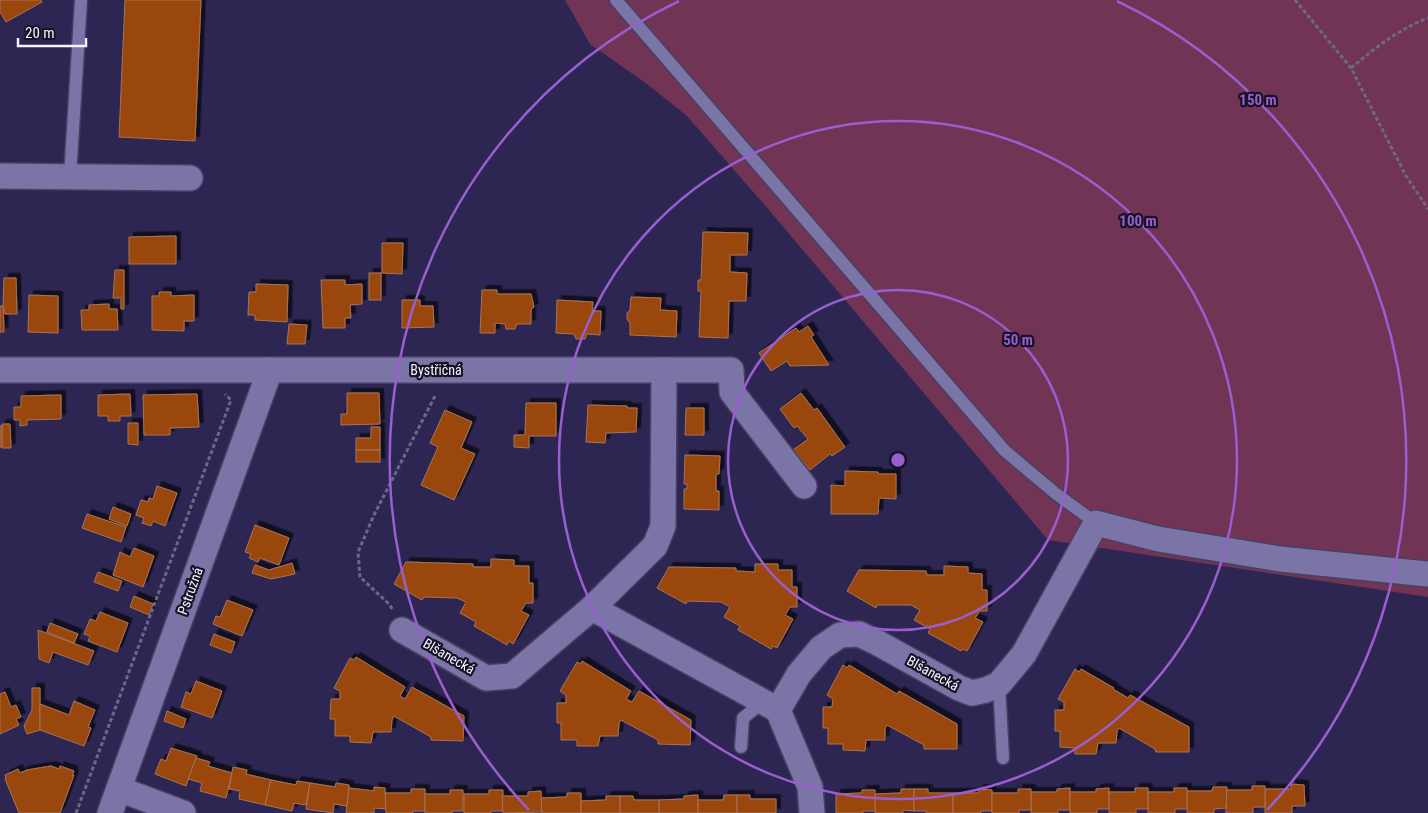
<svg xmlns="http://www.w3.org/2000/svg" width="1428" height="813" font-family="'Roboto Condensed',sans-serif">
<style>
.green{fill:#723455}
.building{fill:#994609;stroke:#a87458;filter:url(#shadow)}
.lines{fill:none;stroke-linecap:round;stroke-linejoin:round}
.lane-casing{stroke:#484063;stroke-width:15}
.street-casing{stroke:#484063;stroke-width:28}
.path{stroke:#6d6788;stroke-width:3;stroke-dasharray:4 2.5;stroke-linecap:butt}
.lane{stroke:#7a74a7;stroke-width:12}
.street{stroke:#7a74a7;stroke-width:25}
.ring{fill:none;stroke:#995ecf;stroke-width:2.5}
.labels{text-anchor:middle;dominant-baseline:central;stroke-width:4.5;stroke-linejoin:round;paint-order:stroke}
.street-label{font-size:14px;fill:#f4f3fe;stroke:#161327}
.centre{fill:#995ecf;stroke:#161327;stroke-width:2.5}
.ring-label{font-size:15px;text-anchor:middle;font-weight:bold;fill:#995ecf;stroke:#161327;stroke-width:4.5;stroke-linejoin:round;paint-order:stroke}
</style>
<defs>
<filter id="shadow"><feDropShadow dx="4.5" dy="-4.5" stdDeviation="0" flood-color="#0009"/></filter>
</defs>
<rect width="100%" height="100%" fill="#2e2652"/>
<!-- green -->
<path class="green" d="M565,0H1428V597L1048,540L769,210L687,116L647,84L590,44Z"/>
<!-- building -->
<g class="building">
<path d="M0,0H41L42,2L6,22L0,12Z"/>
<path d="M125,0H201L195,141L119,137Z"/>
<path d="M703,232L748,233L747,255H730V272L747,273L746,301H729L728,338L699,337L701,291H698V280H701Z"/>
<path d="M176,236V264H129V237Z"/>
<path d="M382,243H403L402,274L382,273Z"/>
<path d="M115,270H124V309H121V298H113Z"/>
<rect x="369" y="273" width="12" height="27"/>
<path d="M4,278H16L17,314H5L3,306Z"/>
<path d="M321,280H345V285L362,284V304L350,305L351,318H345V328H323Z"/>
<path d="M256,284L288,285L287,322L255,320V315H248L249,292H256Z"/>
<path d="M482,290H497V294H531L534,307L531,310V324H517L515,329H506L505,324L495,323V333H480Z"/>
<path d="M159,292H171V296L194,295V321H184V331L152,330V296H159Z"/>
<path d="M29,295L58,296V333L28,332Z"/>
<path d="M631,297L661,298L660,310L677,311L676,337L630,335V323L627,319V313L630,310Z"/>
<path d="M402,300H420V306H433L434,327L402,328Z"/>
<path d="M557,300L593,302L592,311H601L600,335L587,334L585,339H576L574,334L556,333Z"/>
<path d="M109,304V309H117L118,330H82L81,310H89V305Z"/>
<path d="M0,306H3L4,332H0Z"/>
<path d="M289,324L307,325L305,344H287Z"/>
<path d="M808,326L814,335L811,337L829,365L790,366L787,361L771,371L759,353L796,328L799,332Z"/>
<path d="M347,393H379L380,424L341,425V414H347Z"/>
<path d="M801,393L814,410L817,408L845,447L832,456L830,454L810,470L793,450L808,439L797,426L794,428L780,409Z"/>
<path d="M130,394L131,416H120V421H108V416H98V395Z"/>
<path d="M197,394L199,427L170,428V435H144L143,395Z"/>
<path d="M61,395V419L27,420V425L20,426V420H14V407H21V396Z"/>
<path d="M526,403H556V436H529V448L514,447V435H525Z"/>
<path d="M588,405L627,406V408H637L636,432L606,433L605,443L586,442Z"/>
<path d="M686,408H704V435H685Z"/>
<path d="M445,410L472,422L461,448L475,454L454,500L421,485L438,447L430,443Z"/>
<path d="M128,423H138V445L128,444Z"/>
<path d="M2,424H10L11,448H2Z"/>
<rect x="0" y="426" width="2" height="21"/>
<path d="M371,427H380V450H356V438H371Z"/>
<rect x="356" y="450" width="24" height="12"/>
<path d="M685,455L720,456L719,474H716V491H719V510L684,509V489H687V484H684Z"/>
<path d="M845,471L878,472V474H896V499L879,498L878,514H831V485L845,486Z"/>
<path d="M157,486L177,493L165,526L153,521L151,526L142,523L144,518L136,515L141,500L148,502L149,498L153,499Z"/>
<path d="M113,507L131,514L127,526L109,519Z"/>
<path d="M87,514L126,527L121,542L82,528Z"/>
<path d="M255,525L289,538L279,565L260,558L258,562L249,558L251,554L245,552Z"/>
<path d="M134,548L154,556L143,587L113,575L120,552L130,557Z"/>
<path d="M491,559L514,560V566H529V583H533V603H526L521,611L529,615L513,644L509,641L507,645L474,626L476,622L460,613L466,602L457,598L424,597L422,600L394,584L406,562L473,564V567H491Z"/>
<path d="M292,563L295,574L271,579L252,573L255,565L269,570Z"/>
<path d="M755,564H778V570H792V587H797V607H790L785,615L793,619L777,648L773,646L771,649L738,630L740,626L724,617L730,607L721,602L687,601L686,604L657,588L669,567L736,568V571L755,572Z"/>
<path d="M944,566L968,567V573L982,574V590H987V611H980L975,618L983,622L967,651L963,649L961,651L928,633L930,629L914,620L920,610L911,605H877L876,608L847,591L859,570L926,571L927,575H944Z"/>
<path d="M98,572L122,581L118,591L94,582Z"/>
<path d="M134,596L153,604L149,615L130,607Z"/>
<path d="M227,600L253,610L242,636L213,624L216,616L220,617Z"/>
<path d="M100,612L128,623L117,652L88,641L90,636L84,634L90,619L96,621Z"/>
<path d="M50,623L78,634L74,643L47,632Z"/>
<path d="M38,630L94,651L88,665L53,652L49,663L39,659Z"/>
<path d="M214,634L235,642L231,653L210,645Z"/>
<path d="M356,657L405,687L400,696L405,699L412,687L464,716L463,741L431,740V737L394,716L392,720L391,732H373L371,743L350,742V736H335V719H330L331,699H340V691L334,688L350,658L354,660Z"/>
<path d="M582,661L631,691L626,699L632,702L639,691L691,720L690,745L658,744V740L621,720L619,723L618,736H600L598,746H577V740H561V723H557V703H566V695L560,691L577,662L581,664Z"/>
<path d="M843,665L847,668L849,665L897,694L899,691L957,724V749H924V745L887,725L885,728V740H866L865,751L843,750V744H828V728H823V707H832L833,699L827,695Z"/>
<path d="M1075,669L1079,672L1081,669L1114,688L1113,689L1128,698L1130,695L1189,727V752H1156L1155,749L1119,728L1117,731L1116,743H1098L1096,754H1075V748L1060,747V731H1055V710H1064V702L1058,699Z"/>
<path d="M196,681L222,691L212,718L181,707L186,692L191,694Z"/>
<path d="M32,688H40V730L27,734L24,726L32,710Z"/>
<path d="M5,692L11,707L16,705L21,717L16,719L19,725L0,734V694Z"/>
<path d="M74,701L95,710L88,727L91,728L84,746L40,730V704L69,715Z"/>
<path d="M167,711L186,719L183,728L164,721Z"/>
<path d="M171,748L197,756L186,786L155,774L161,759L166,761Z"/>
<path d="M196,758L210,762L208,766L232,773L226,798L200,791L202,783L188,779Z"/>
<path d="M51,766L59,769L60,766L74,771L72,775H74L60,813H19L5,779L6,778L5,775L18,769L20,773L27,770Z"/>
<path d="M233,767L247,770L246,774L271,780L265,805L239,799L240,791L229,789Z"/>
<path d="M271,780L296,785L297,781L310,783L306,805L294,803L292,811L265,805Z"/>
<path d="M310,783L335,787L336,783L349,785L347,806L334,804L333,813L306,809Z"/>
<path d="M1291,784L1304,785L1305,806H1292V813H1265V789H1291Z"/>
<path d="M1252,786H1265V807H1253V813H1226V790H1252Z"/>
<path d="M374,787L385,788L386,809L374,808V813H346L349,788L374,791Z"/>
<path d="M1213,787H1227L1226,808L1214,809V813H1187V791H1212Z"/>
<path d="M1070,788V810H1058V813H1031V792H1057V789Z"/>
<path d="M1109,788V809H1097V813H1070V792H1096V789Z"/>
<path d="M1135,788H1148V809H1136V813H1109V792H1135Z"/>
<path d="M1174,788H1187V809H1175V813H1148V792H1174Z"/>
<path d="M411,789H425V811H413V813H386L385,793H411Z"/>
<path d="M901,789H914V811L903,810V813H875V794L901,793Z"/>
<path d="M914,789H928V793H953V813H926V811H914Z"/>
<path d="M979,789L992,790V811H981V813H953V793H979Z"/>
<path d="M1018,789H1031V810H1019V813H992V793H1018Z"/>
<path d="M450,790H463V811H452V813H425V794H450Z"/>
<path d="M489,790H503V811H491V813H464V794H489Z"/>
<path d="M862,790H875V811H863V813H836V794L862,793Z"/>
<path d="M541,791L542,812L503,813L502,796H528V792Z"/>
<path d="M567,793H581V813H542L541,798L567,797Z"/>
<path d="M698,795V813H659V800L684,799V796Z"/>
<path d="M724,795H737V813H698V800H723Z"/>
<path d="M737,795H750V799H776V813H737Z"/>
<path d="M606,796H620V813H581V801L606,800Z"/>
<path d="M620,796H633L634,800H659V813H620Z"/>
</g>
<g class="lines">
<defs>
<g id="lane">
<path d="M616,0L1005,451L1055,493L1096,523"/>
<path d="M70,177L81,0"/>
<path d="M999,684L1003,758"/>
<path d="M741,747L743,718L763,702"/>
</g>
<g id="street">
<path d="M0,176L190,178"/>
<path d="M0,370H731L732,392L804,486"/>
<path d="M592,608L778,710L810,787L812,813"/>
<path d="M402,630L486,678L512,676L592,608L655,546L663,526L664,370"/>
<path d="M778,710L799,674L821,648L840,635L859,634L878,643L959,688L972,693L986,690L999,684L1024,654L1096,523L1158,539L1280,559L1428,574"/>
<path d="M119,789L183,813"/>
<path d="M110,813L270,370"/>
</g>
</defs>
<!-- lane casing -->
<use href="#lane" class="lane-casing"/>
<!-- street casing -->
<use href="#street" class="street-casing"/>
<!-- path -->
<g class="path">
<path d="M1295,0L1351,68L1406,176L1428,209"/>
<path d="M1351,68C1375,48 1399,29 1428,18"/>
<path d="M392,609L390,605L360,577L358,552L374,515L436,394"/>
<path d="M76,813L231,400L225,394"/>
</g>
<!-- lane -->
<use href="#lane" class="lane"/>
<!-- street -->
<use href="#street" class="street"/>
</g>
<!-- distance rings -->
<g class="ring">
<circle cx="898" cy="460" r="170"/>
<circle cx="898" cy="460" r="339"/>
<path d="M529 810A509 509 0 0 1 679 1M1117 1A509 509 0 0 1 1267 810"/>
</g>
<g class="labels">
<!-- street labels -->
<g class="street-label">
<text x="436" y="370">Bystřičná</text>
<text transform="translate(190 591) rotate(-70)">Pstružná</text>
<text transform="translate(449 656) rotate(30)">Blšanecká</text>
<text transform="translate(933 673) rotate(29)">Blšanecká</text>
</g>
</g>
<circle cx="898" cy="460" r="8" class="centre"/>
<g class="ring-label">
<text x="1258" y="105">150 m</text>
<text x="1138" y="226">100 m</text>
<text x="1018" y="345">50 m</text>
</g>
<!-- scale -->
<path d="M18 38v8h68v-8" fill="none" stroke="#f4f3fe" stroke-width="2.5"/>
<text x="25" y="38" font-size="15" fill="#f4f3fe" stroke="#161327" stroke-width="4" paint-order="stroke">20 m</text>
</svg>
